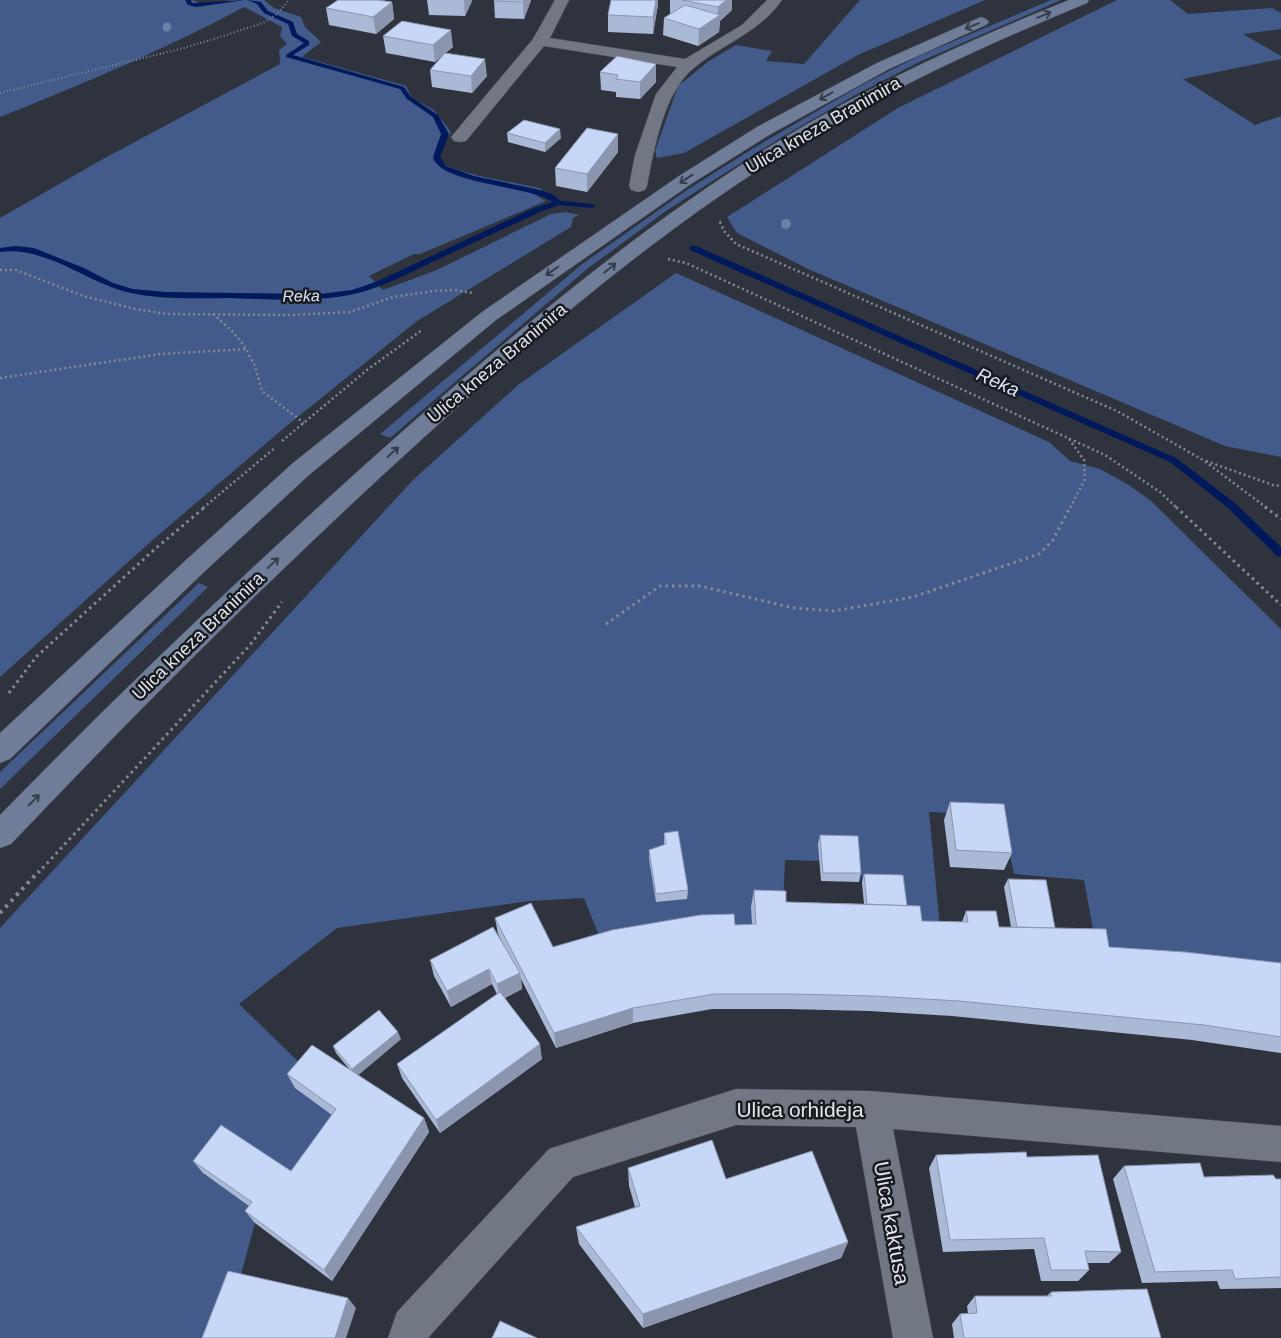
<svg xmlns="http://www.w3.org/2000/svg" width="1281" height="1338" font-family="Arial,sans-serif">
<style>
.green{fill:#425b8b}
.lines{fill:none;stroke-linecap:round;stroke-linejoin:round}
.stream{fill:#00195c;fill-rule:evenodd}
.street-casing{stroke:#4b5058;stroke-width:1}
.secondary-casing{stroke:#4b5058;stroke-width:1}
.path-far3{stroke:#858992;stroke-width:2;stroke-dasharray:1 2.5;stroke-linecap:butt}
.path-far2{stroke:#858992;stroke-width:2.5;stroke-dasharray:2 3;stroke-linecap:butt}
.path-far1{stroke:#858992;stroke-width:3;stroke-dasharray:2.5 4;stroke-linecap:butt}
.path{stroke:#858992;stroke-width:4;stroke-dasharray:3 5;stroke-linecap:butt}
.street{fill:#717783;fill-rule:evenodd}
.secondary{fill:#6f7d98;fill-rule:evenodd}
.tree{fill:#6c7fa5}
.wall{fill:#aab9d5}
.shaded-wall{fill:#8b96ae}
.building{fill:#c6d7f8;stroke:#8b96ae}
.oneway{stroke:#363d4a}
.labels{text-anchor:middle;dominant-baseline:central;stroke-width:5;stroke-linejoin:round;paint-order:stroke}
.far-water-label{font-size:16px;font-style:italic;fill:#d9e4f9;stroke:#181b20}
.street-label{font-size:18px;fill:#e2e5ec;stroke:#181b20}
.water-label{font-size:19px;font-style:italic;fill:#d9e4f9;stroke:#181b20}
.near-street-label{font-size:21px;fill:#e2e5ec;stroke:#181b20}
</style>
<rect width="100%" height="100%" fill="#2e333e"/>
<!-- green -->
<g class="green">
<path d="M0,0H193C203,7 220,2 231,0C242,0 254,0 264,0L274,8L301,17L305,27L321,42L302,57L406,86L412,98L434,110L451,132C447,140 436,152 441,161C448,173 525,184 542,189L537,196L546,201L420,254H414L369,276L383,290L437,270L551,214L565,212L579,215L573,218L571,227L417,321L289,424L156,537L0,677V218L103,159L280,64L279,50L287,44L280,36L282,27L244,7C166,49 83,84 0,117Z"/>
<path d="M860,0H985L858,55L684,153L657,158L655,151L678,86L709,61L736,45L772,51L766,61L804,64Z"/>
<path d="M1051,0H1061L919,62L857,94L782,137L714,180L666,211L587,269L390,438L380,434L581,265L687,190L749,151L858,87L921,55Z"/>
<path d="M1117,0H1170L1188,14L1272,8L1281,13V29L1243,34L1281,56V59L1183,79L1255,125L1281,116V457L1225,446L808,269L737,233L727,217L898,108Z"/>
<path d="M676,273L1049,442L1070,461L1100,469L1129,485L1151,501L1281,629V981L1096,945L1084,880L1014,874L1001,815L929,812L941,938L862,883L860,859L855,845L819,844L820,861L785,860L783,908L753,941L604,948L584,898L529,901L337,928L239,1004L309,1072L344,1123L299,1184L204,1174L262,1214L255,1223L239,1282L217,1338H0V928L413,480L518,385Z"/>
<path d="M199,583L208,587L0,789V772Z"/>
</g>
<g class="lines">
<!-- stream -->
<g class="stream">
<path d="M185,0H191L192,3H196L245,0L196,7L188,5Z"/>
<path d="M247,0L261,2L268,11L293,22L297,34L309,41V45L293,55L404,87L411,97L438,115L449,134L440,157L446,166L474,176L536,189L552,194L561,201L592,204L596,206L592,208L559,205L540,212C503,229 467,246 430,263C405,275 381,288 354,294C313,303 270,299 229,298C197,298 163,300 131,293C86,283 48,246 0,252V248L16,246L34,248L84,268L113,283L133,289L166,292L320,294L352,290L378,281L534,208L553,202C528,185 439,184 433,157L441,134L433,117L407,99L400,89L286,57V55L304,43L292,36L288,24L264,13L257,4Z"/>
<path d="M690,246H696L1176,458L1235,503L1281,547V557L1277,556L1227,507L1170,462L690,250Z"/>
</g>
<defs>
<g id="street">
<path d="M555,0H569L550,38L685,59L742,25L767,0H782C759,33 724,43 695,67C664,91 654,149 647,186L645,190L638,192L631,190L629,186L635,155L656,94L677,67L544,46L466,141L460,142L454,141L451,137L533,39Z"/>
<path d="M736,1089L871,1091L1281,1126V1162L893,1129L933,1338H893L856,1127L736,1125L573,1177L428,1338H388L397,1312L549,1149Z"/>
</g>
<g id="secondary">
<path d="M1069,0H1089L1087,3C988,44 893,87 801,143C663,227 540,332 420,441C278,570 143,705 11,844L0,848V815C130,682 265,553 404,430C526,323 649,220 787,136C877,82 972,39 1069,0Z"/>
<path d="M981,17L986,19L989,22L986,25L889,69L769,135L691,184L496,320L309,475L204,572L10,759L0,763V733L186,560L293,463L482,312L679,176L757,127L877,63Z"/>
</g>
</defs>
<!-- street casing -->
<use href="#street" class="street-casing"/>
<!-- secondary casing -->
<use href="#secondary" class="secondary-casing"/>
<!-- path-far3 -->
<g class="path-far3">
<path d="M0,93L184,48L217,38L263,23L278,13L289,0"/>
<path d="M720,221L721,223"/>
</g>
<!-- path-far2 -->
<g class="path-far2">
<path d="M720,222L724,231L736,244L1117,411L1203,460L1267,508"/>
<path d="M668,259L686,263L1105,455L1160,492L1177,508"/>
<path d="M0,270H16L83,296L135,309L167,314L293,315L350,312L393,297L433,291L456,290L472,293"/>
<path d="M213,314L232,331L245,347L255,366L262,391L304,423"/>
<path d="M0,378L160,354L248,349"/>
<path d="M1069,439L1084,460L1085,479L1070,508"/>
<path d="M282,441L367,370L422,330"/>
<path d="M1206,461L1273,485L1281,486"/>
<path d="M203,508L276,447"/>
</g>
<!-- path-far1 -->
<g class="path-far1">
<path d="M1176,507L1281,605"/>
<path d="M1265,507L1281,519"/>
<path d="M606,624L660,586H700L794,608L834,611L913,597L1039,554L1053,540L1070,507"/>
<path d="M9,693L36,657L155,549L205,507"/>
<path d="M38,873L250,645L282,602"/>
</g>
<!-- path -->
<path class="path" d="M0,913L39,871"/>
<!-- street -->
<use href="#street" class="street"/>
<!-- secondary -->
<use href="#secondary" class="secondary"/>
</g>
<!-- trees -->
<g class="tree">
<circle cx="167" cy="27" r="4.5"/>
<circle cx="786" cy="224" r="5"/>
</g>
<!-- wall -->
<g class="wall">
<path d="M427,0H471L472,1L465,16L429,15Z"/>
<path d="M494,0H531L524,19L495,18Z"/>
<path d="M670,0H732V10L720,21L719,32L698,46L663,35L664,18L670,14Z"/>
<path d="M392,2L394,19L376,34L329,25L326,8Z"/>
<path d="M658,4L653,34L608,32V15Z"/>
<path d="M383,36L453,47L445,53L487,76L472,93L432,87L430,70L443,56L435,62L386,53Z"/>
<path d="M656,64V82L640,99L616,97V92L601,90L600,72Z"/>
<path d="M507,133L561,138L545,152L508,142Z"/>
<path d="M618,152L587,192L556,186L555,168Z"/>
<path d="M950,802L1012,853L1004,870L950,867L944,820Z"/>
<path d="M664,833L688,890L687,899L656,902L649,859V850L664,845Z"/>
<path d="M820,835L861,873L859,882L821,881L818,844Z"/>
<path d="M864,874L907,906L922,921L962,922L966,911L999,927H1011L1004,887L1008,879L1055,928L1109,947L1281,963V1053L1192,1040L952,1016L869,1011L787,1009H712L633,1023L556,1048L521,979L522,989L505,998L542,1059L440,1133L402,1078L397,1064L497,994L492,984L451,1007L434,976L430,960L504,946L498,934L495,918L553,947L735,925L752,924L751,907L754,890L786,902L864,904L862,883Z"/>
<path d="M401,1039L358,1075L424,1118L429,1132L332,1281L255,1223L245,1211L249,1206L203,1173L193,1161L291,1171L332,1115L295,1088L287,1074L350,1070L336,1053L333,1046Z"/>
<path d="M936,1155L1027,1157L1121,1252L1109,1263H1088L1089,1270L1078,1281H1041L1034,1249L943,1252L929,1168Z"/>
<path d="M1124,1166L1204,1177L1281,1179V1288L1220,1289L1217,1281L1142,1283L1113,1179Z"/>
<path d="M628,1168L726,1179L848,1242L841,1258L643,1328L579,1244L576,1227L635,1207L629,1186Z"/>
<path d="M1051,1292L1161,1338H954L952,1324L960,1314L968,1313L967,1306L975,1296H1047Z"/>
</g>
<!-- shaded-wall -->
<g class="shaded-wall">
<path d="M464,0H471L472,1L465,16Z"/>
<path d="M524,0H531L524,19L523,2Z"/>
<path d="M656,0H658V4L653,34V17Z"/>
<path d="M726,0H732V10L720,21L719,32L698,46L699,29L717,16L718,7Z"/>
<path d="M392,2L394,19L376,34L373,17Z"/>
<path d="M451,30L453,47L435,62L433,45Z"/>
<path d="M485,59L487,76L472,93L471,76Z"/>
<path d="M656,64V82L640,99V82Z"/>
<path d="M560,129L561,138L545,152V143Z"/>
<path d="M618,134V152L587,192V174Z"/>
<path d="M489,969L492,984L451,1007L447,991Z"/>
<path d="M520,973L522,989L500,1000L497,984Z"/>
<path d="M633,1008V1023L556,1048L554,1033Z"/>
<path d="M398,1032L401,1039L356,1077L352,1069Z"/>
<path d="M540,1044L542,1059L440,1133L436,1120Z"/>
<path d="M424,1118L429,1132L332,1281L324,1270Z"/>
<path d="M848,1242L841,1258L643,1328V1314Z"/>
<path d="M348,1298L356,1308L346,1338H335Z"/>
</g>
<!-- building -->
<g class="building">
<path d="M338,0H378L392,2L373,17L326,8Z"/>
<path d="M494,0H524L523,2L494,1Z"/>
<path d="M611,0H656L653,17L608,15Z"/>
<path d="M682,0H726L718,7Z"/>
<path d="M685,5L720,15L699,29L664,18Z"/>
<path d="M402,21L451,30L433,45L383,36Z"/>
<path d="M445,53L485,59L471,76L430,70Z"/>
<path d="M617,56L656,64L640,82L616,79L618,75L600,72Z"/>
<path d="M524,120L560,129L545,143L507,133Z"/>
<path d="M587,128L618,134L587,174L555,168Z"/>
<path d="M950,802L1004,804L1012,853L956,850Z"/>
<path d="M678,831L688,890L656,894L649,850L666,844L664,833Z"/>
<path d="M820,835L858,836L861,873H823Z"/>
<path d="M864,874L903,875L907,906L867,904Z"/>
<path d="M1008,879L1046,880L1055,928L1017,927Z"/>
<path d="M754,890L786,891V902L920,906L922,921L968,922L966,911H996L999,927L1106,929L1109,947L1185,952L1281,963V1037L1204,1025L959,1001L874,996L791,994H714L633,1008L554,1033L495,918L531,903L553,947L612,930L700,915L734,914L735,925L756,924Z"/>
<path d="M493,927L520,973L497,984L489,969L447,991L430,960Z"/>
<path d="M500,992L540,1044L436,1120L397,1064Z"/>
<path d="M379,1010L398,1032L352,1069L333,1046Z"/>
<path d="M312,1045L424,1118L324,1270L245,1211L252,1202L193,1161L221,1125L291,1171L336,1109L287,1074Z"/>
<path d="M712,1140L726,1179L812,1151L848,1242L643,1314L576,1227L640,1206L628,1168Z"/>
<path d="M1026,1152L1027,1157L1098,1155L1121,1252L1085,1251L1089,1270H1051L1044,1238L950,1240L936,1155Z"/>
<path d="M1200,1163L1204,1177L1273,1175L1276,1179H1281V1277L1235,1279L1232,1270L1155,1272L1124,1166Z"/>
<path d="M228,1271L348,1298L335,1338H202Z"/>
<path d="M1147,1289L1161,1338H964L960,1314L977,1313L975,1296H1051V1292Z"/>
<path d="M500,1321L537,1338H492Z"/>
</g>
<!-- one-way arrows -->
<defs><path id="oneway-shaft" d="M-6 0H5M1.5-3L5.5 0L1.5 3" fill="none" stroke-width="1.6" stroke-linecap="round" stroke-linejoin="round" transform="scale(1.25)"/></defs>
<g class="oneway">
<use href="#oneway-shaft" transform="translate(1044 15) rotate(-23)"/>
<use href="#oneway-shaft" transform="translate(972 26) rotate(158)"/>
<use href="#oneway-shaft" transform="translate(826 96) rotate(151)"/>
<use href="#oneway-shaft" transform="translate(686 179) rotate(147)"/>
<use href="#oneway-shaft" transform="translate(610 268) rotate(-40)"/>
<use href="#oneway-shaft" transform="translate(552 271) rotate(145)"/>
<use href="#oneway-shaft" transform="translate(393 452) rotate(-42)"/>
<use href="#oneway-shaft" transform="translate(273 563) rotate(-43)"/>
<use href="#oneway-shaft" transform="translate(34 800) rotate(-46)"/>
</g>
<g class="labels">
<!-- far-water labels -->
<g class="far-water-label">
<text transform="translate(301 296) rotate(-1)">Reka</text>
</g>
<!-- street labels -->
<g class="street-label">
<text transform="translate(823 125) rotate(-30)">Ulica kneza Branimira</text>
<text transform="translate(497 363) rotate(-40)">Ulica kneza Branimira</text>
<text transform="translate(198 636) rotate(-44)">Ulica kneza Branimira</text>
</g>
<!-- water labels -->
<g class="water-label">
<text transform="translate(998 382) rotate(24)">Reka</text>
</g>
<!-- near-street labels -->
<g class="near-street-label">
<text x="800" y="1109">Ulica orhideja</text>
<text transform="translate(892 1223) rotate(80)">Ulica kaktusa</text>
</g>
</g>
</svg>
